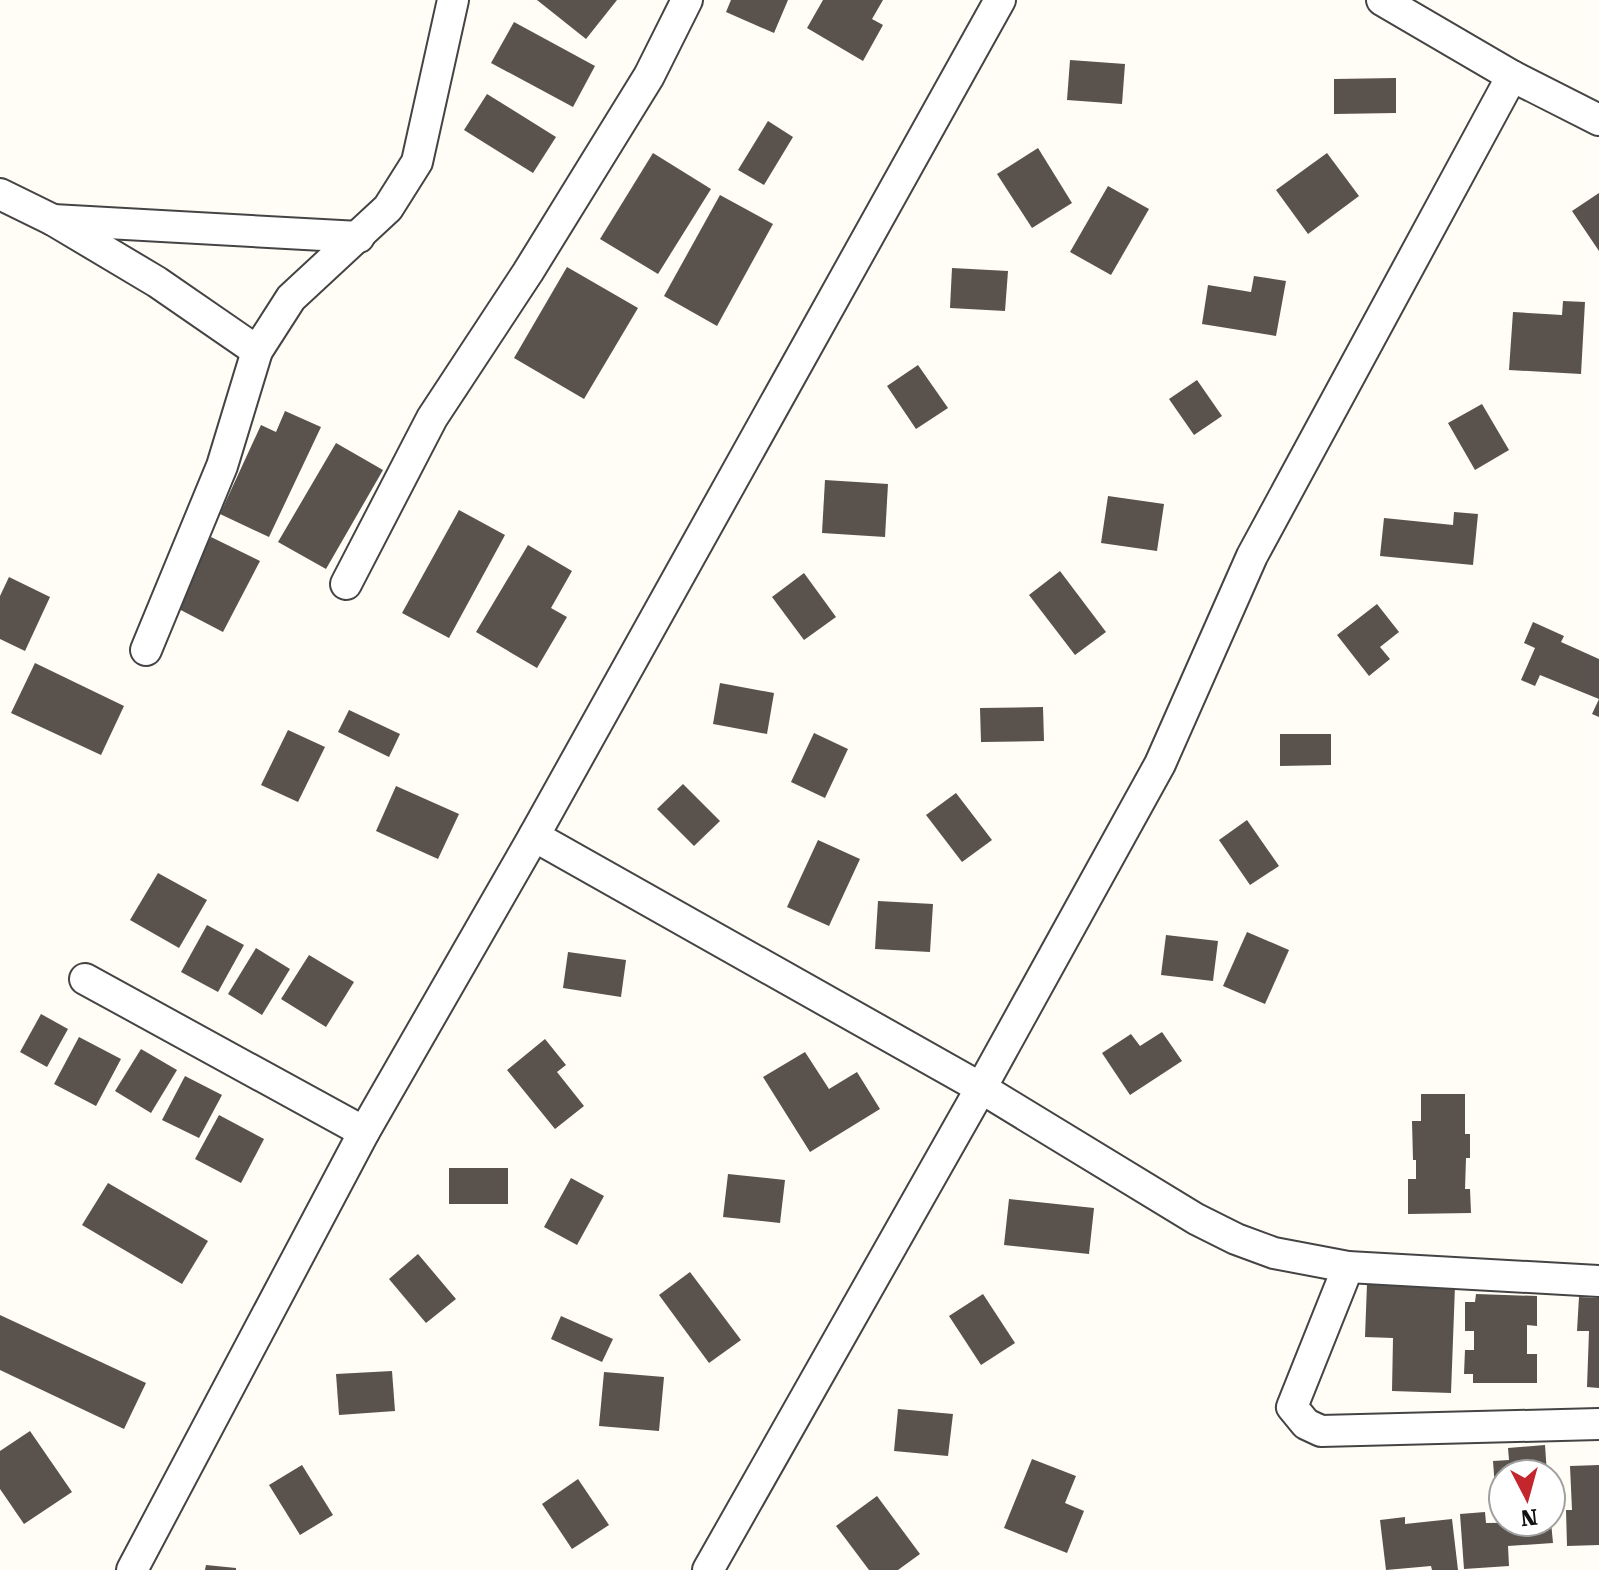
<svg xmlns="http://www.w3.org/2000/svg" width="1599" height="1570" font-family="'Roboto Serif',serif">
<style>
.building{fill:#5a524d}
.lines{fill:none;stroke-linecap:round;stroke-linejoin:round}
.minor-casing{stroke:#444;stroke-width:34}
.minor{stroke:#fff;stroke-width:30}
</style>
<rect width="100%" height="100%" fill="#fffdf5"/>
<!-- building -->
<g class="building">
<path d="M537,0H617L586,39Z"/>
<path d="M731,0H788L774,33L726,12Z"/>
<path d="M823,0H883L872,19L883,25L863,61L807,28Z"/>
<path d="M514,22L595,66L573,107L491,63Z"/>
<path d="M1070,60L1125,64L1122,104L1067,100Z"/>
<path d="M1396,78V113L1334,114V79Z"/>
<path d="M487,94L556,137L533,173L464,130Z"/>
<path d="M768,121L793,137L764,185L738,170Z"/>
<path d="M1038,148L1072,203L1032,228L997,174Z"/>
<path d="M653,153L711,189L658,274L600,239Z"/>
<path d="M1327,153L1359,196L1308,234L1276,190Z"/>
<path d="M1108,186L1149,209L1111,275L1070,252Z"/>
<path d="M1599,193V251L1572,211Z"/>
<path d="M720,195L773,224L717,326L664,296Z"/>
<path d="M567,267L638,308L584,399L514,358Z"/>
<path d="M952,268L1008,271L1005,311L950,308Z"/>
<path d="M1254,276L1286,281L1276,336L1202,324L1208,285L1251,292Z"/>
<path d="M1563,301L1585,302L1581,374L1509,370L1513,312L1562,315Z"/>
<path d="M918,365L948,408L916,429L887,386Z"/>
<path d="M1197,380L1222,416L1194,435L1169,399Z"/>
<path d="M1482,404L1509,450L1475,470L1448,423Z"/>
<path d="M285,411L321,427L269,537L220,514L261,425L276,432Z"/>
<path d="M336,443L383,470L326,569L278,542Z"/>
<path d="M825,480L888,484L885,537L822,533Z"/>
<path d="M1108,496L1164,504L1157,551L1101,543Z"/>
<path d="M459,510L505,535L449,638L402,613Z"/>
<path d="M1454,512L1478,514L1473,565L1380,556L1384,518L1453,525Z"/>
<path d="M211,537L260,561L223,632L175,607Z"/>
<path d="M528,545L572,571L551,608L567,617L537,668L476,632Z"/>
<path d="M1060,571L1106,632L1075,655L1029,595Z"/>
<path d="M804,573L836,617L804,640L772,597Z"/>
<path d="M9,577L50,597L25,651L0,639V596Z"/>
<path d="M1377,604L1399,632L1380,647L1390,659L1369,676L1337,635Z"/>
<path d="M1533,622L1564,636L1561,642L1599,659V717L1592,714L1599,699L1540,675L1535,686L1521,680L1535,648L1524,643Z"/>
<path d="M35,663L124,706L101,755L11,713Z"/>
<path d="M720,683L774,693L767,734L713,724Z"/>
<path d="M1043,707L1044,741L981,742L980,708Z"/>
<path d="M349,710L400,734L389,757L338,732Z"/>
<path d="M288,730L325,747L298,802L261,785Z"/>
<path d="M814,733L848,749L825,798L791,782Z"/>
<path d="M1280,734H1331V765L1280,766Z"/>
<path d="M683,784L720,821L694,846L657,809Z"/>
<path d="M396,786L459,814L438,859L376,831Z"/>
<path d="M956,793L992,840L962,862L926,815Z"/>
<path d="M1247,820L1279,866L1250,885L1219,840Z"/>
<path d="M818,840L860,859L829,926L787,907Z"/>
<path d="M158,873L207,900L179,948L130,920Z"/>
<path d="M878,901L933,904L930,952L875,949Z"/>
<path d="M207,925L244,945L218,992L181,972Z"/>
<path d="M1247,932L1289,950L1265,1004L1223,986Z"/>
<path d="M1166,935L1218,941L1213,981L1161,975Z"/>
<path d="M256,948L290,969L262,1015L228,994Z"/>
<path d="M568,952L626,960L621,997L563,988Z"/>
<path d="M309,955L354,982L326,1027L281,999Z"/>
<path d="M41,1014L68,1029L47,1067L20,1052Z"/>
<path d="M1162,1032L1182,1061L1130,1095L1102,1053L1131,1034L1140,1046Z"/>
<path d="M79,1037L121,1059L96,1106L54,1084Z"/>
<path d="M545,1039L566,1065L557,1072L584,1106L555,1129L507,1070Z"/>
<path d="M141,1049L177,1070L151,1113L115,1091Z"/>
<path d="M805,1052L829,1089L857,1072L880,1109L810,1152L763,1077Z"/>
<path d="M185,1076L222,1095L199,1138L162,1120Z"/>
<path d="M1421,1094H1465V1134H1470V1158H1466L1465,1189H1470L1471,1213L1408,1214V1179H1416V1160H1413L1412,1121H1421Z"/>
<path d="M219,1115L264,1139L241,1183L195,1159Z"/>
<rect x="449" y="1168" width="59" height="36"/>
<path d="M728,1174L785,1180L780,1223L723,1217Z"/>
<path d="M571,1178L604,1196L577,1245L544,1227Z"/>
<path d="M108,1183L208,1241L182,1284L82,1225Z"/>
<path d="M1009,1199L1094,1208L1089,1254L1004,1245Z"/>
<path d="M418,1254L456,1299L426,1323L389,1279Z"/>
<path d="M690,1272L741,1340L709,1363L659,1295Z"/>
<path d="M1367,1284L1455,1286L1451,1393L1392,1391L1393,1338L1365,1337Z"/>
<path d="M983,1294L1015,1343L981,1365L949,1316Z"/>
<path d="M1476,1294L1537,1296V1326L1527,1325V1354H1537V1383H1473V1374H1464L1465,1350H1474V1331H1465V1302H1475Z"/>
<path d="M1579,1297L1599,1298V1388L1587,1387L1589,1331H1577Z"/>
<path d="M0,1315L146,1383L124,1429L0,1370Z"/>
<path d="M561,1316L613,1339L602,1362L551,1339Z"/>
<path d="M392,1371L395,1411L339,1415L336,1374Z"/>
<path d="M604,1372L664,1377L659,1431L599,1426Z"/>
<path d="M898,1409L953,1414L948,1456L894,1451Z"/>
<path d="M30,1431L72,1492L24,1524L0,1489V1451Z"/>
<path d="M1545,1445L1547,1474H1503V1515H1497L1493,1461L1509,1460L1508,1448Z"/>
<path d="M1032,1459L1076,1476L1065,1503L1084,1511L1067,1553L1004,1528Z"/>
<path d="M302,1465L333,1515L300,1535L269,1485Z"/>
<path d="M1599,1465V1545L1567,1546L1566,1510H1572L1570,1466Z"/>
<path d="M578,1479L609,1525L572,1549L542,1504Z"/>
<path d="M877,1496L920,1554L898,1570H869L836,1526Z"/>
<path d="M1485,1512L1486,1523L1551,1522L1553,1543L1508,1546L1509,1566L1464,1569L1460,1514Z"/>
<path d="M1405,1517V1524L1452,1519L1458,1570H1432L1431,1566L1386,1570L1380,1520Z"/>
<path d="M206,1565L236,1568V1570H205Z"/>
</g>
<g class="lines">
<defs>
<g id="minor">
<path d="M1382,0L1512,76L1599,120"/>
<path d="M0,194L53,220L157,282L257,351"/>
<path d="M53,220L359,237"/>
<path d="M346,584L432,418L528,272L649,76L687,0"/>
<path d="M146,650L222,466L257,351L291,298L388,208L417,162L453,0"/>
<path d="M534,836L981,1088L1196,1219L1236,1239L1274,1253L1348,1267L1599,1281"/>
<path d="M85,979L364,1132"/>
<path d="M1348,1267L1292,1407L1306,1424L1321,1431L1599,1424"/>
<path d="M132,1570L364,1132L534,836L1000,0"/>
<path d="M708,1570L981,1088L1160,764L1252,556L1512,76"/>
</g>
</defs>
<!-- minor casing -->
<use href="#minor" class="minor-casing"/>
<!-- minor -->
<use href="#minor" class="minor"/>
</g>
<!-- north arrow -->
<g transform="translate(1527 1498) rotate(174)"><circle r="38" fill="#ffffff" stroke="#a0a0a0" stroke-width="2"/>
<path d="M0-6L14 30L0 20L-14 30Z" fill="#c4262e"/>
<text y="-12" font-size="22" font-weight="bold" text-anchor="middle" fill="#111111">N</text>
</g>
</svg>
